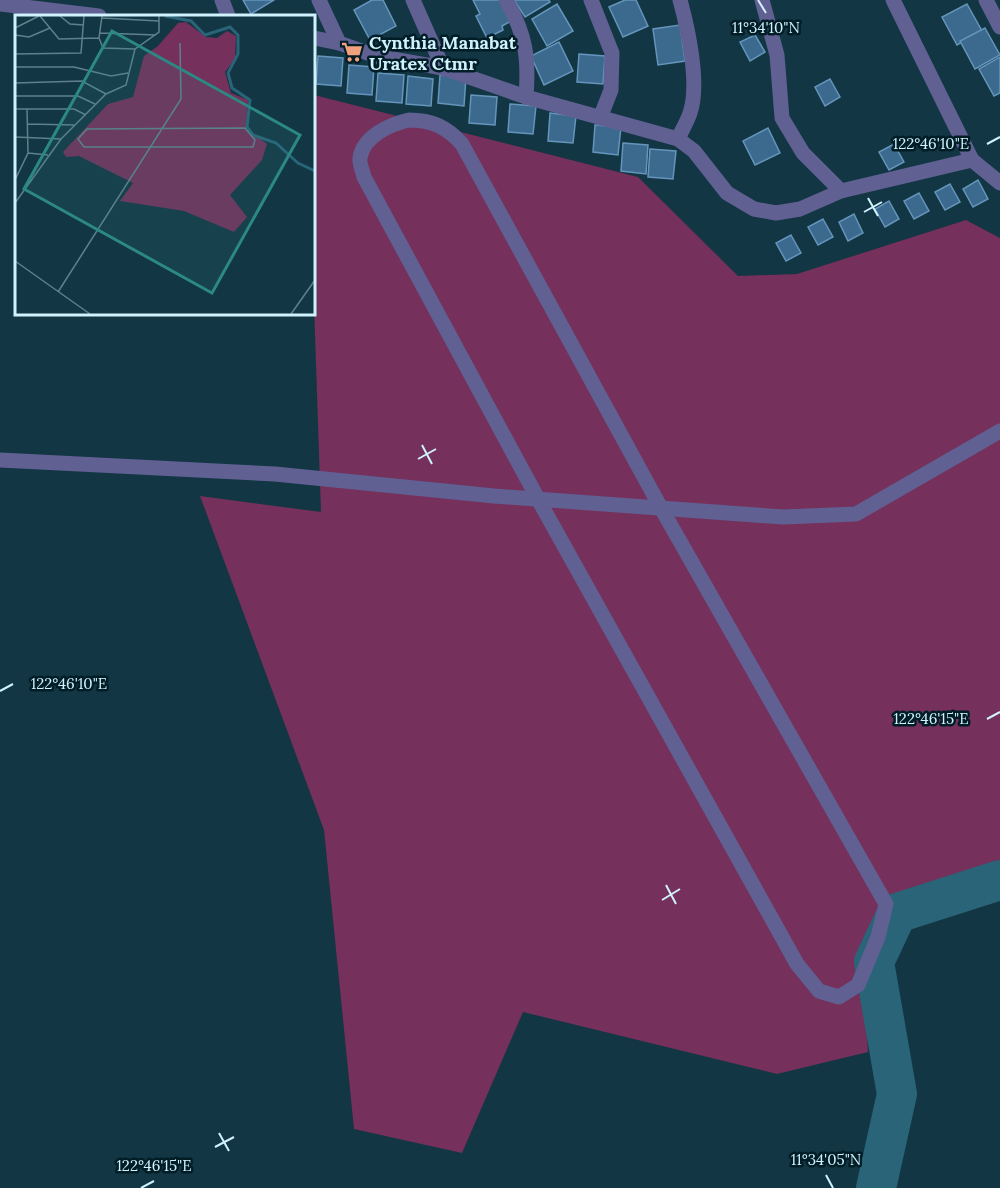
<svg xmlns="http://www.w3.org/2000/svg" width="1000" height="1188" font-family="Lora,serif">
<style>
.green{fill:#75305c}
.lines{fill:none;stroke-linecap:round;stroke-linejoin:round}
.river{stroke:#296478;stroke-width:40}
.building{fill:#3b6a8e;stroke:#6595bb;stroke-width:1.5}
.minor{stroke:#606092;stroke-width:15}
.ticks{fill:none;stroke:#d0f1fe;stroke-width:2}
.labels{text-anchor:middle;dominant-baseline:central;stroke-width:5;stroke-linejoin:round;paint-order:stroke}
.poi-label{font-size:18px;font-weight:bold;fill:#d0f1fe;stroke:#011d26;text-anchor:start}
.inset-river{fill:none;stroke:#296478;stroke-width:3}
.inset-road{fill:none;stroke:#5e818e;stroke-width:1.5}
.view{fill:#2c8884;fill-opacity:0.15;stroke:#2c8884;stroke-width:3}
.inset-edge{fill:none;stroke:#d0f1fe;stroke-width:3}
.ticks-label{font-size:15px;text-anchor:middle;fill:#d0f1fe;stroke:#011d26;stroke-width:5;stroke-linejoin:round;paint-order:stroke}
</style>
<rect width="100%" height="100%" fill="#123643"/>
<!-- green -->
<path class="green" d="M314,95L638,177L738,276L797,274L966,220L1000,238V873L892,909L864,988L868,1052L777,1074L523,1012L462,1153L354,1129L324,830L200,496L321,512L314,304Z"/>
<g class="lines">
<!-- river -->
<path class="river" d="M876,1188L897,1094L874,962L897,913L1000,880"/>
</g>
<!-- building -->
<g class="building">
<path d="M243,0H274L251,14Z"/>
<path d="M372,0H383L396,26L370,40L354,10Z"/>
<path d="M473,0H502L513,20L502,26L503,30L487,38L476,16L480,14Z"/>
<path d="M514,0H549L550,2L525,17Z"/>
<path d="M625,0H636L648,26L623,37L609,7Z"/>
<path d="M557,4L573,31L547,46L532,19Z"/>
<path d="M967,4L982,31L957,45L942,17Z"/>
<path d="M680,25L685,61L658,65L653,29Z"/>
<path d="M985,28L1000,55L975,69L960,41Z"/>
<path d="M755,35L765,52L750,61L740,42Z"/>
<path d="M559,42L573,71L544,85L531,56Z"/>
<path d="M579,54L605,56L603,84L577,82Z"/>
<path d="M318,56L343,58L341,86L316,84Z"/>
<path d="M1000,57V93L994,96L979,69Z"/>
<path d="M349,65L374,67L372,95L347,93Z"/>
<path d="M378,73L404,75L402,103L376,101Z"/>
<path d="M440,75L466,77L464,106L438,103Z"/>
<path d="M408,76L433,79L431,106L406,104Z"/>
<path d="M830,79L840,97L825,106L815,87Z"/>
<path d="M471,95L497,97L495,125L469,123Z"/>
<path d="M510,104L536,106L533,134L508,132Z"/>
<path d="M550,113L576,116L573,143L548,141Z"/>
<path d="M595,125L621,127L618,155L593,152Z"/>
<path d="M768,128L780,153L755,165L743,141Z"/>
<path d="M623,143L648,145L646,174L621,171Z"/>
<path d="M894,144L904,162L889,170L879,152Z"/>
<path d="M650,149L676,151L673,179L648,177Z"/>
<path d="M978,180L988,199L973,207L963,189Z"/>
<path d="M950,184L960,202L945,210L935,192Z"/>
<path d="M919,193L929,211L914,219L904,201Z"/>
<path d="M889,201L899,219L885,227L875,209Z"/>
<path d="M854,214L863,233L848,241L839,222Z"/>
<path d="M823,219L833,237L818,245L808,227Z"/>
<path d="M791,235L801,253L786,261L776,243Z"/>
</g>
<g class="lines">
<!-- minor -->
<g class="minor">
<path d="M222,0L228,16"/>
<path d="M319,0L339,43L376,56L443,68L526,97L678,139L694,151L727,193L754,209L776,213L800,209L841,191L972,160"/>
<path d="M413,0L443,68"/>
<path d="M506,0C526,35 529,58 526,97"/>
<path d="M591,0L612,53L611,90L600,118"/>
<path d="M762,0L777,55L782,118L803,153L841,191"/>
<path d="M893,0L972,160L1000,183"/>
<path d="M986,0L1000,27"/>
<path d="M0,4L99,16"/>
<path d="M314,38L339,43"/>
<path d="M409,120C432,120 447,127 462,144L661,508L886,904L878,937L858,985L839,997L819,991L797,964L538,499L364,177C363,172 359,163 360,158C363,136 391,124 409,120Z"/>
<path d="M678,139C682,130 687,122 690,113C700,84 688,29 680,0"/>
<path d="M0,460L275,474L494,496L783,517L856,514L1000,431"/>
</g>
</g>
<!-- ticks -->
<path class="ticks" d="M758,0L766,13M987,144L1000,137M868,198L878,216M864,212L882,202M422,445L432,464M418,459L436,449M0,691L13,684M987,719L1000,712M666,885L676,904M662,900L680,889M219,1133L229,1151M215,1147L234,1137M826,1175L833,1188M141,1188L154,1181"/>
<!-- icons -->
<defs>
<symbol id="supermarket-bare" viewBox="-9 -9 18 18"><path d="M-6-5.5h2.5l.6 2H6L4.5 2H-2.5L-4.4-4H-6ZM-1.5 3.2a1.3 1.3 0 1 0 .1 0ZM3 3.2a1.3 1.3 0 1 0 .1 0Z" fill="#f2a17e" stroke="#011d26" stroke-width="2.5" paint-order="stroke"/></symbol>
</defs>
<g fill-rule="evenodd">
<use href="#supermarket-bare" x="337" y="37" width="30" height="30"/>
</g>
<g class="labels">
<!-- poi labels -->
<g class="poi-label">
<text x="369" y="42">Cynthia Manabat<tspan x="369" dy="21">Uratex Ctmr</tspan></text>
</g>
</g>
<!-- overview -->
<g transform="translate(15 15)">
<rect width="300" height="300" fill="#123643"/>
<path d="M171,7L191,22L202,23L212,16L221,21L220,44L210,57L216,78L233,85L231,113L252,129L247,145L215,180L232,202L219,217L169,196L105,186L118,168L64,141L51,142L48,137L93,89L118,82L129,41L143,31L163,8Z" fill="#75305c"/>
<path class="inset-river" d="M150,1L176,6L190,20L215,12L223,20V39L213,58L217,73L235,85L232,112L238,120L261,128L283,148L300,156"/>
<path class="inset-road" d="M25,1L44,24L84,23M45,1L55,9L69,10M87,1L84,23L88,33L120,34L144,17V1M87,3L144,6M0,13L24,1M85,18L141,20M0,20L14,22L35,13M0,39L66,38L69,1M0,52H59L96,61L113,58M0,68L67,66L91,79M0,81H63L80,89M0,94H59L71,100M13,109L59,110M230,113L240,125L238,132H69L63,124L72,114ZM0,122L46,124L91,79L111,70L120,34M13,138L33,140M0,165L13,138L12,94M0,188L46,124M0,246L75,299M43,277L166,84L165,28M276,299L300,265"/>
<path class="view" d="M97,16L285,120L197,278L9,174Z"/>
<rect width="300" height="300" class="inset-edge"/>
</g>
<g class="ticks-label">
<text x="766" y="33">11°34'10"N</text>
<text x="931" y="149">122°46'10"E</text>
<text x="69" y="689">122°46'10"E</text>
<text x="931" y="724">122°46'15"E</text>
<text x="826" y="1165">11°34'05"N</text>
<text x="154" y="1171">122°46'15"E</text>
</g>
</svg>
